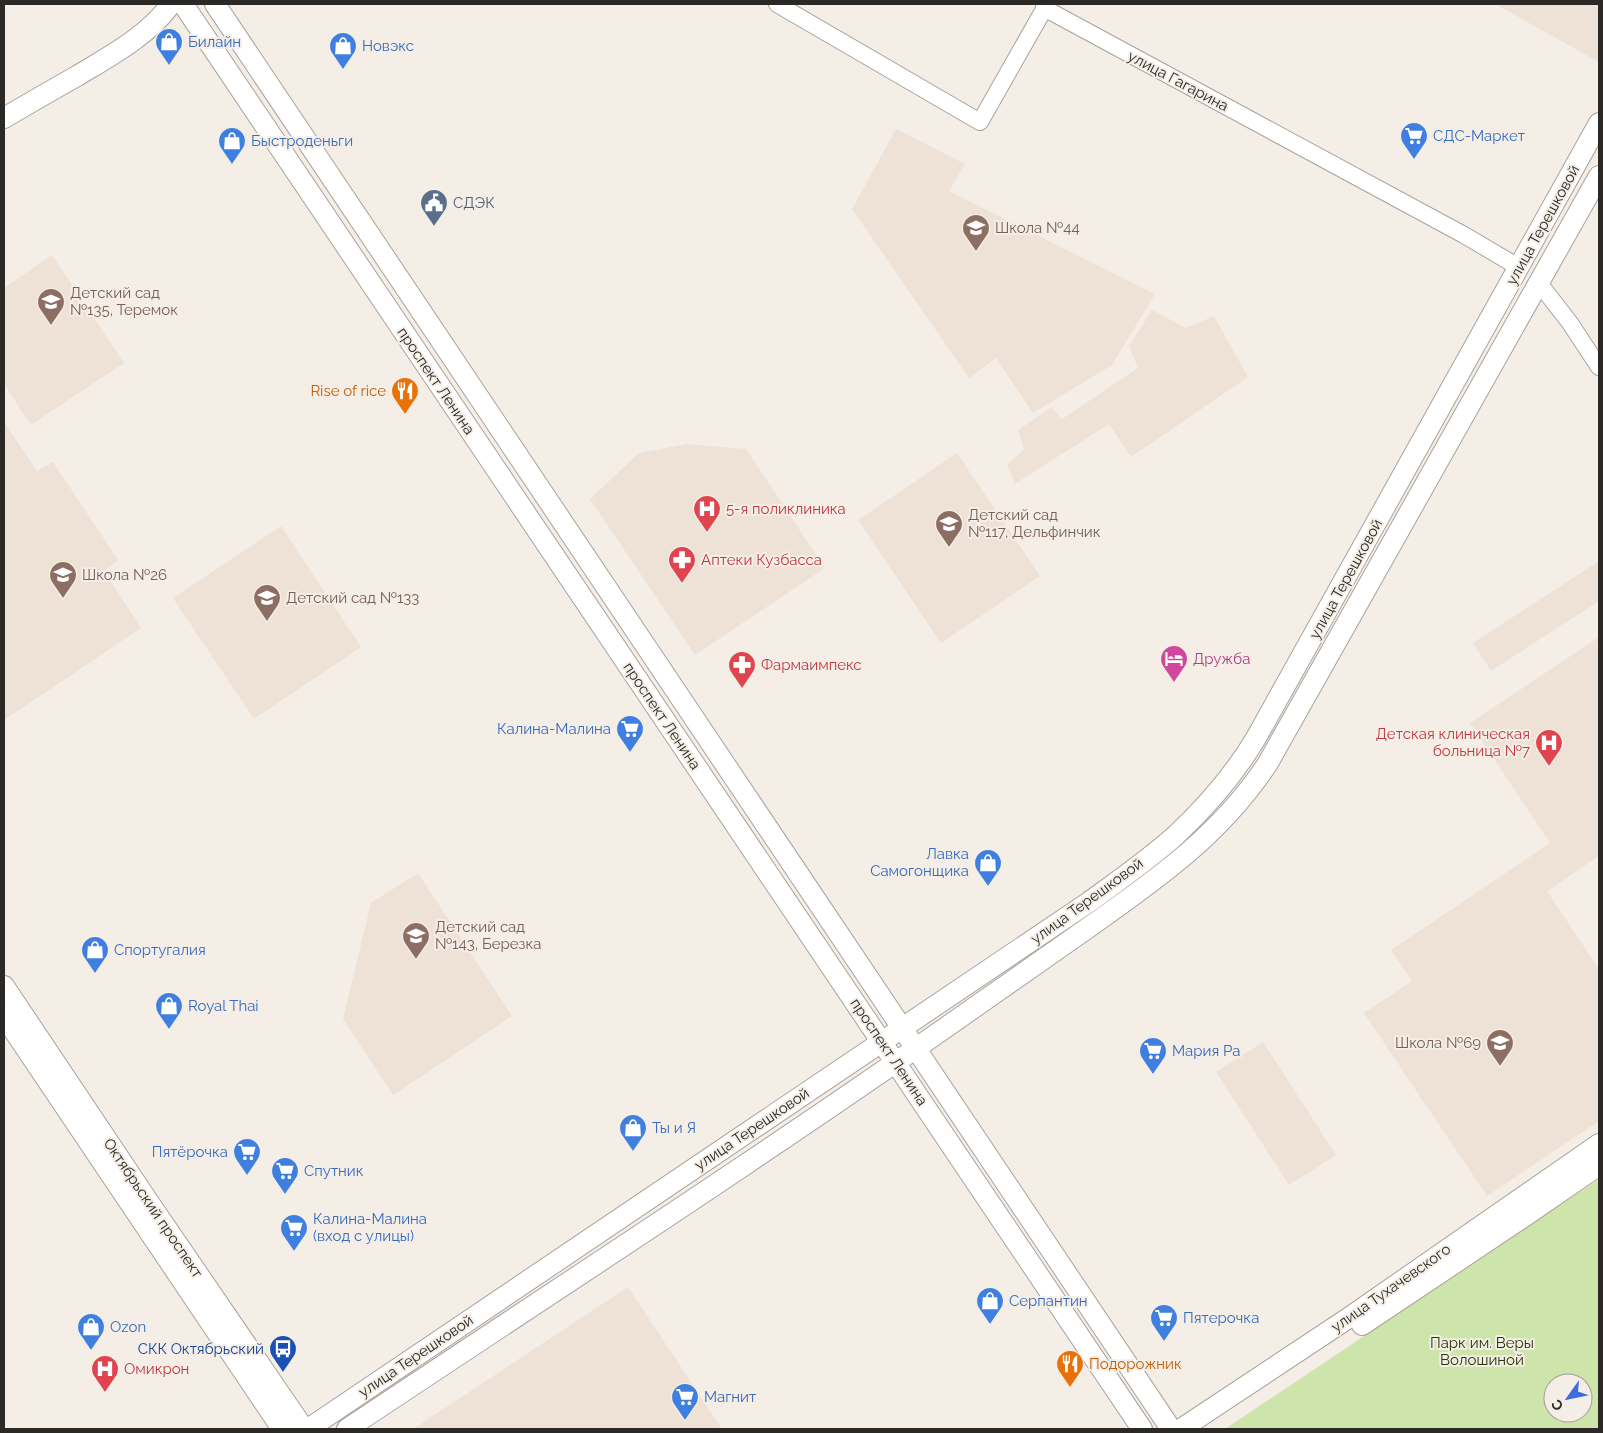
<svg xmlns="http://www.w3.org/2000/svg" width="1603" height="1433" font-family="Raleway,sans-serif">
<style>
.built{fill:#eee2d6}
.green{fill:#cde4aa;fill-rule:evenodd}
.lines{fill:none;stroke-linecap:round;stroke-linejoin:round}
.minor-casing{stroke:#a8a29c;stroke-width:18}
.major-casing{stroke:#a8a29c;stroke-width:22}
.minor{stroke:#fff;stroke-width:16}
.major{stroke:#fff;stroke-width:20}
.labels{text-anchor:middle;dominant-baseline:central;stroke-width:4;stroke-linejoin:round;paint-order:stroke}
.shop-label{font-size:15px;fill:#366cbe;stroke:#f4eee7;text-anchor:start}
.street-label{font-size:15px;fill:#2b2926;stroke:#f4eee7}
.service-label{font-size:15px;fill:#4e5e75;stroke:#f4eee7;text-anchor:start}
.education-label{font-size:15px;fill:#785e54;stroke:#f4eee7;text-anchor:start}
.food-label{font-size:15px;fill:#c56008;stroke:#f4eee7;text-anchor:end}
.health-label{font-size:15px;fill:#be3a42;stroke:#f4eee7;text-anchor:start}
.hotel-label{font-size:15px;fill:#b23c85;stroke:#f4eee7;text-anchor:start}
.park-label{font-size:15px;fill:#273605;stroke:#f4eee7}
.transit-label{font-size:15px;fill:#164399;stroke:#f4eee7;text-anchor:end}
</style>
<rect width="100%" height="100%" fill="#f4eee7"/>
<!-- built -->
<g class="built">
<path d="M1495,4H1599V57L1597,61Z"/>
<path d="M896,129L965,164L949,191L1155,294L1112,365L1033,413L996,358L969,378L852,209Z"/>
<path d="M52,255L124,363L31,425L4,384V288Z"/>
<path d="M1152,310L1186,328L1214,316L1248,377L1131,457L1109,424L1015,484L1007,465L1024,449L1018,430L1052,407L1062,419L1138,368L1129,346Z"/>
<path d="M4,422L37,471L53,462L118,560L104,571L141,628L4,720Z"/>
<path d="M687,444L746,449L825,568L695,655L590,499L639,453Z"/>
<path d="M957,453L1040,576L941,643L858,520Z"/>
<path d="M281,526L361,647L254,719L173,598Z"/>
<path d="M1599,561V601L1491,671L1473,643Z"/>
<path d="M1599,637V856L1547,891L1599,969V1121L1487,1196L1364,1013L1412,981L1391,950L1550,843L1470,723Z"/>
<path d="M418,873L512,1016L393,1095L343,1019L371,903Z"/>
<path d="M1263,1042L1336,1155L1289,1185L1216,1072Z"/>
<path d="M628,1287L722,1429H413Z"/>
</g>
<!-- green -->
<path class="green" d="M1599,1179V1429H1225ZM1553,1383H1583V1413H1553Z"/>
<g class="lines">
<defs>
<g id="minor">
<path d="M777,4L980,122L1047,4"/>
<path d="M1044,8L1464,235L1520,268"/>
<path d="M1539,283L1570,323L1599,367"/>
</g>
<g id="major">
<path d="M183,4L1142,1429"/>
<path d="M215,4L1171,1429"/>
<path d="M4,118C28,104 52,90 77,76C110,56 148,36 171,4"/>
<path d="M4,986L148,1201L304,1429"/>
<path d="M4,1016L282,1429"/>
<path d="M1362,1325L1528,1214L1599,1165"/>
<path d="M308,1429L1089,902C1118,881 1148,860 1175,836C1206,807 1234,775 1256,738L1599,123"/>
<path d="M347,1429C557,1289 769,1152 975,1007C1014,980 1053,952 1092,925C1160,877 1222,833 1268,763L1599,176"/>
<path d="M1181,1429L1347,1319L1599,1144"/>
</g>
</defs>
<!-- minor casing -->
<use href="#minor" class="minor-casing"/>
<!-- major casing -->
<use href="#major" class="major-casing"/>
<!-- minor -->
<use href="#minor" class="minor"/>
<!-- major -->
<use href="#major" class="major"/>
</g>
<!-- icons -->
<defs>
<symbol id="shop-pin" viewBox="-11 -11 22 30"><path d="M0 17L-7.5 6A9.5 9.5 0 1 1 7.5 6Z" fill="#3f7fe0" stroke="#f4eee7"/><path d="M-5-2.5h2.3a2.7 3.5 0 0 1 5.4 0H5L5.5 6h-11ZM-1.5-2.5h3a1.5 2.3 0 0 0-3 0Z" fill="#fff"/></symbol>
<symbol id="supermarket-pin" viewBox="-11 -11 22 30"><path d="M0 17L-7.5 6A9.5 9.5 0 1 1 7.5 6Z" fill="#3f7fe0" stroke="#f4eee7"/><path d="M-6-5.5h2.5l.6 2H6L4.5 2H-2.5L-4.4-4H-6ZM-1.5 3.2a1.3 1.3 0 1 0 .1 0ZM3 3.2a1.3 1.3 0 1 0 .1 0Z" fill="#fff"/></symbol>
<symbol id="civic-pin" viewBox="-11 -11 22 30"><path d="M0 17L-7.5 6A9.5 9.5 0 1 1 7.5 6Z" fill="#5c6f8a" stroke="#f4eee7"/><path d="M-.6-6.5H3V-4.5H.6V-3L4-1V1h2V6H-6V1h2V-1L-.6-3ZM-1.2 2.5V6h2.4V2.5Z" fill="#fff"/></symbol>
<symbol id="school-pin" viewBox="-11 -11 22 30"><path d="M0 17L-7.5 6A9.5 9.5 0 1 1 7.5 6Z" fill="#8d6e63" stroke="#f4eee7"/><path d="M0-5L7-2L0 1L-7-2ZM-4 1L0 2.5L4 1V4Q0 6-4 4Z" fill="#fff"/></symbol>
<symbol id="restaurant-pin" viewBox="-11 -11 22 30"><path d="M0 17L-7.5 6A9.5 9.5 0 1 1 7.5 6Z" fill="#e8710a" stroke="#f4eee7"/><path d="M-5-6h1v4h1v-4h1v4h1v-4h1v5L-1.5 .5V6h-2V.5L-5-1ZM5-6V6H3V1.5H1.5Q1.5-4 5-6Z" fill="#fff"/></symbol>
<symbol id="hospital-pin" viewBox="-11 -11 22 30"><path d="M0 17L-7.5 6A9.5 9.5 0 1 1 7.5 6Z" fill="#e0444e" stroke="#f4eee7"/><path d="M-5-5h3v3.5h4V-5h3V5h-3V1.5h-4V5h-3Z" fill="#fff"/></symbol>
<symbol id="pharmacy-pin" viewBox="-11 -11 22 30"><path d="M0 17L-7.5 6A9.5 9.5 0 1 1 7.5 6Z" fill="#e0444e" stroke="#f4eee7"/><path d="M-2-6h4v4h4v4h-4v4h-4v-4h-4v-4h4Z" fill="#fff"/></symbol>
<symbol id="hotel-pin" viewBox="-11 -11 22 30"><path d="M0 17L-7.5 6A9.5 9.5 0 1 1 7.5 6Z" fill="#d1479c" stroke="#f4eee7"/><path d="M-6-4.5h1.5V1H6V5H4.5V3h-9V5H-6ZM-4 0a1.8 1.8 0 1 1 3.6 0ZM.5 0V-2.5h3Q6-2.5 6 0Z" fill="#fff"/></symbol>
<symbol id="bus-pin" viewBox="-11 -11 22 30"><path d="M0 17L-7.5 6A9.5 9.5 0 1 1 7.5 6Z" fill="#1a4fb4" stroke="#f4eee7"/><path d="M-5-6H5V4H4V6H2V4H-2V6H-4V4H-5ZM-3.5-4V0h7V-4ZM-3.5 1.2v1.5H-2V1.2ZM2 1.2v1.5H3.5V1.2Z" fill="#fff"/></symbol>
</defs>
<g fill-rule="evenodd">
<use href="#shop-pin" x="153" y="26" width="32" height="43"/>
<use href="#shop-pin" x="327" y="30" width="32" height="43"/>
<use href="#supermarket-pin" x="1398" y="120" width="32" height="43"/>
<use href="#shop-pin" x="216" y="125" width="32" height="43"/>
<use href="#civic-pin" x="418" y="187" width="32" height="43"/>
<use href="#school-pin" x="960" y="212" width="32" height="43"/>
<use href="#school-pin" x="35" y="286" width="32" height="43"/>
<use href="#restaurant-pin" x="389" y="375" width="32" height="43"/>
<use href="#hospital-pin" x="691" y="493" width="32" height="43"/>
<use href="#school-pin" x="933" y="508" width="32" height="43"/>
<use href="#pharmacy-pin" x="666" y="544" width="32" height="43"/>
<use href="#school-pin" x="47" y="559" width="32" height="43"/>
<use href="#school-pin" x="251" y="582" width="32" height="43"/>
<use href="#hotel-pin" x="1158" y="643" width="32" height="43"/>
<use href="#pharmacy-pin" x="726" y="649" width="32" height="43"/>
<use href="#supermarket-pin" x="614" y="713" width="32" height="43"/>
<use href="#hospital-pin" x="1533" y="727" width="32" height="43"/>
<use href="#shop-pin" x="972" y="847" width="32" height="43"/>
<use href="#school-pin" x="400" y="920" width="32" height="43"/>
<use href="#shop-pin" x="79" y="934" width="32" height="43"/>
<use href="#shop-pin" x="153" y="990" width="32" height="43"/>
<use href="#school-pin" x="1484" y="1027" width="32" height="43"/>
<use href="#supermarket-pin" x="1137" y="1035" width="32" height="43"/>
<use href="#shop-pin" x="617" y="1112" width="32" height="43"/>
<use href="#supermarket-pin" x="231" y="1136" width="32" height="43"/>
<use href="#supermarket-pin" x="269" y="1155" width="32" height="43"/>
<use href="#supermarket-pin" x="278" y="1212" width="32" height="43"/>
<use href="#shop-pin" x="974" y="1285" width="32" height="43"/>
<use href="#supermarket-pin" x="1148" y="1302" width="32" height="43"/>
<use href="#shop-pin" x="75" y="1311" width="32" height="43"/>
<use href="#bus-pin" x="267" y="1333" width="32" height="43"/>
<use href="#restaurant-pin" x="1054" y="1348" width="32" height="43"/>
<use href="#hospital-pin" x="89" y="1353" width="32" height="43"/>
<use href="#supermarket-pin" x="669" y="1381" width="32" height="43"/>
</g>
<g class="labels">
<!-- shop labels -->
<g class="shop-label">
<text x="188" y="42">Билайн</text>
<text x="362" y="46">Новэкс</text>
<text x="1433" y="136">СДС-Маркет</text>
<text x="251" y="141">Быстроденьги</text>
<text x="611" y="729" text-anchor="end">Калина-Малина</text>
<text x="969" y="854" text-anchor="end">Лавка<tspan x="969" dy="17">Самогонщика</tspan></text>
<text x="114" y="950">Спортугалия</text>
<text x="188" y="1006">Royal Thai</text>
<text x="1172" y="1051">Мария Ра</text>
<text x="652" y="1128">Ты и Я</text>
<text x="228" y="1152" text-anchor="end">Пятёрочка</text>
<text x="304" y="1171">Спутник</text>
<text x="313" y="1219">Калина-Малина<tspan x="313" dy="17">(вход с улицы)</tspan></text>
<text x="1009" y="1301">Серпантин</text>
<text x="1183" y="1318">Пятерочка</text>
<text x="110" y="1327">Ozon</text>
<text x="704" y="1397">Магнит</text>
</g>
<!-- street labels -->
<g class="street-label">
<text transform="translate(1178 81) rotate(28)">улица Гагарина</text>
<text transform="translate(1543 225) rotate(-61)">улица Терешковой</text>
<text transform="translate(436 381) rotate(56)">проспект Ленина</text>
<text transform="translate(1346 579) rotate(-61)">улица Терешковой</text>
<text transform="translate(662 716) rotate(56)">проспект Ленина</text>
<text transform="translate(1087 901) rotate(-36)">улица Терешковой</text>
<text transform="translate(889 1052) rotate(56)">проспект Ленина</text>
<text transform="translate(752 1129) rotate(-34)">улица Терешковой</text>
<text transform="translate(153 1208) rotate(56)">Октябрьский проспект</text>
<text transform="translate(1391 1288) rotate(-35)">улица Тухачевского</text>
<text transform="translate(416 1356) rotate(-34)">улица Терешковой</text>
</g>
<!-- service labels -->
<g class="service-label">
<text x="453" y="203">СДЭК</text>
</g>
<!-- education labels -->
<g class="education-label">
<text x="995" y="228">Школа №44</text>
<text x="70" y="293">Детский сад<tspan x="70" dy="17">№135, Теремок</tspan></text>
<text x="968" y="515">Детский сад<tspan x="968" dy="17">№117, Дельфинчик</tspan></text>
<text x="82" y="575">Школа №26</text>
<text x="286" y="598">Детский сад №133</text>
<text x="435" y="927">Детский сад<tspan x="435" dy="17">№143, Березка</tspan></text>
<text x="1481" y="1043" text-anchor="end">Школа №69</text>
</g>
<!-- food labels -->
<g class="food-label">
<text x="386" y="391">Rise of rice</text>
<text x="1089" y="1364" text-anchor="start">Подорожник</text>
</g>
<!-- health labels -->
<g class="health-label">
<text x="726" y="509">5-я поликлиника</text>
<text x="701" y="560">Аптеки Кузбасса</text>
<text x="761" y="665">Фармаимпекс</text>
<text x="1530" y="734" text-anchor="end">Детская клиническая<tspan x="1530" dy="17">больница №7</tspan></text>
<text x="124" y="1369">Омикрон</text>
</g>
<!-- hotel labels -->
<g class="hotel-label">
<text x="1193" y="659">Дружба</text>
</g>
<!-- park labels -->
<g class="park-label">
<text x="1482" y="1343">Парк им. Веры<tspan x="1482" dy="17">Волошиной</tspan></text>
</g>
<!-- transit labels -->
<g class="transit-label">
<text x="264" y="1349">СКК Октябрьский</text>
</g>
</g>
<!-- border -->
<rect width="1603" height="1433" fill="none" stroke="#2b2926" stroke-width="10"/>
<!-- north arrow -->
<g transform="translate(1568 1398) rotate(237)"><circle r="24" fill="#f4eee7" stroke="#a49f9a"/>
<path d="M0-4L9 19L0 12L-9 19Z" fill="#3f6dde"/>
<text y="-8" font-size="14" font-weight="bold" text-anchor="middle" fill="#2b2926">С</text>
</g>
</svg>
